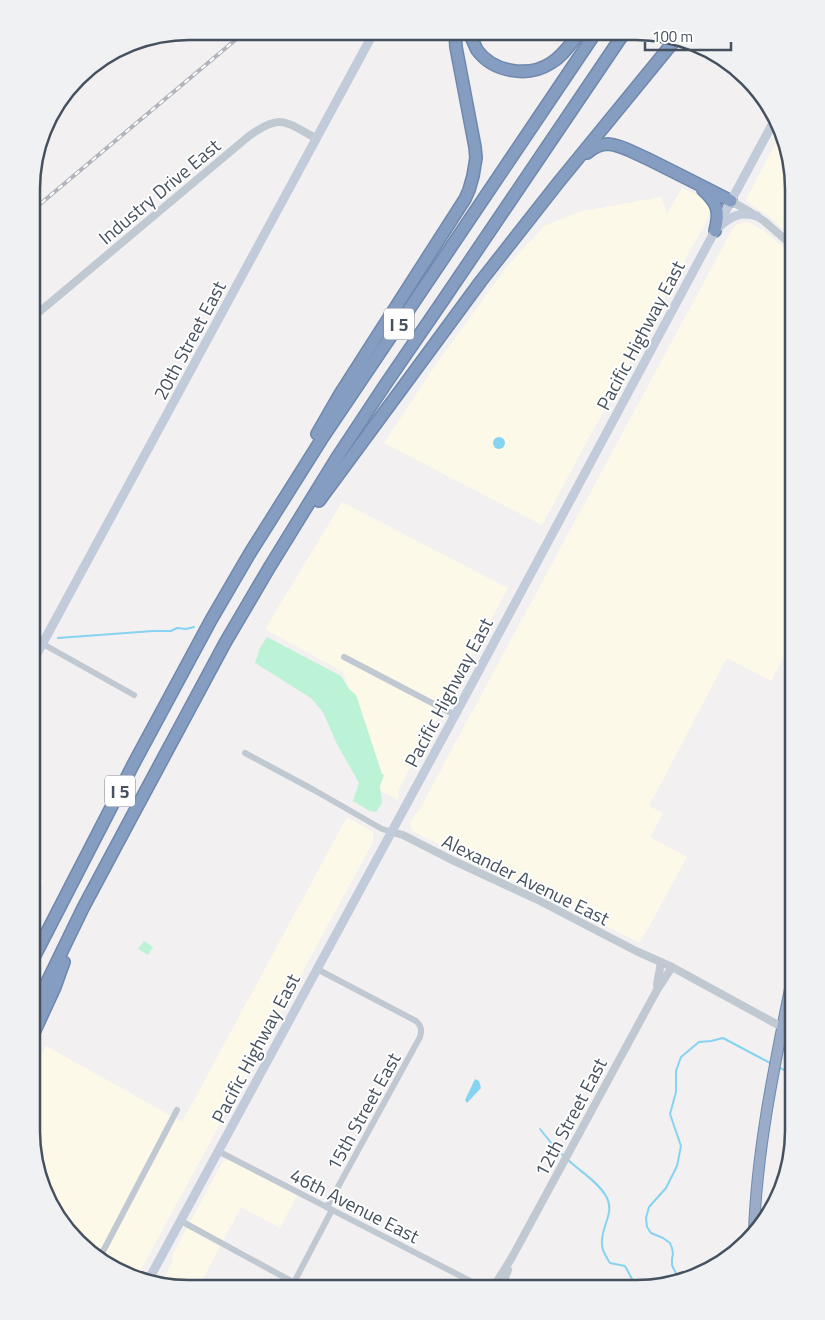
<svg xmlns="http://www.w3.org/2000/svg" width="825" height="1320" font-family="'Titillium Web',sans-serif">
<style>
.commercial{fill:#fdf9e9}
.green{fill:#bcf2d5}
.water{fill:#86d3f2}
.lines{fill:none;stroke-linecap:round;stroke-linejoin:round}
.stream{stroke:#86d3f2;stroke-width:2}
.trunk-casing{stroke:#7088ad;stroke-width:12}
.motorway-casing{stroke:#7088ad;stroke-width:14}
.minor{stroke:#c0c9d2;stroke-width:6}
.tertiary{stroke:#c0c9d2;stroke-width:8}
.secondary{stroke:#c1cbda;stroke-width:9}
.trunk{stroke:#9aacc8;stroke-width:10}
.motorway{stroke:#859dc1;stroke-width:11}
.rail-casing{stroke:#b1b4bb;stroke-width:4}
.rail{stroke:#fff;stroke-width:2;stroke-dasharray:5.5;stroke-linecap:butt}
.labels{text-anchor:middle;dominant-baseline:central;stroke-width:4;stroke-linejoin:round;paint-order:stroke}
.shield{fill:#fff;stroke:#7e858f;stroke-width:1}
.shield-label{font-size:18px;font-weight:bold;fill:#46515f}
.street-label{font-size:19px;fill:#46515f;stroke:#fff}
.rim{fill:none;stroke:#46515f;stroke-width:2.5}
</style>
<rect width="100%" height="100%" fill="#f2f0f0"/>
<!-- commercial -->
<g class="commercial">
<path d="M782,132L794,189V222L788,233L771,218L747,202L746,199Z"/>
<path d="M682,188L709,201L711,208L709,216L542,525L384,443L439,360L506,268L544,226L578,212L661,197L667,214Z"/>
<path d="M746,222L752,224L764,231L794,256V638L771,681L727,658L649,806L663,813L650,837L687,857L640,943L414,832L411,828L410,822L418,812L732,230L736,225Z"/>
<path d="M342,502L508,588L398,791L399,797L397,799L377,789L382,774L356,695L349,689L343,672L265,629Z"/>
<path d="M347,817L373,832V842L138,1275L93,1256L43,1191L31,1131V1077L46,1046L182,1122Z"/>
<path d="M32,875L43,881L32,902Z"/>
<path d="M230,1160L298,1194L280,1228L241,1207L202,1281L214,1288L169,1287L161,1284L173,1261L172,1255L221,1165L224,1161Z"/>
</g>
<!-- green -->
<g class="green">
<path d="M267,637L341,676L349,689L356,695L382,774L384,775L380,786L382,803L376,812L370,811L353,801L359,783L336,742L323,712L311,698L255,663L260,648Z"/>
<path d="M144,941L153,947L148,955L138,949Z"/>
</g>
<!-- water -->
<g class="water">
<circle cx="499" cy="443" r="6"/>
<path d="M475,1079L479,1081L481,1088L467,1103L465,1100Z"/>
</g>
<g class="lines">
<!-- stream -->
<g class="stream">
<path d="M58,638L153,631H171L177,628L186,629L194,627"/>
<path d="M778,1067L790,1073"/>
<path d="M540,1129L556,1149L565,1157"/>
<path d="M568,1160C580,1171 598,1182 606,1196C616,1213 600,1227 602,1245C602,1251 607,1258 610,1263L625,1266L633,1281L639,1288"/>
<path d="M679,1280L672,1265V1259L673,1254L672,1248L670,1243L663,1238L651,1233L647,1227L646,1218L649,1207L666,1188L677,1166L681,1146L670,1114L676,1092V1071L681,1057L699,1042L711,1041L723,1038L772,1064"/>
</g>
<defs>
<path id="trunk" d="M754,1232C757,1145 776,1059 793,974"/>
<g id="motorway">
<path d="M469,32C472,38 474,44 477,50C493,72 528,78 551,63C563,56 571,43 580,32"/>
<path d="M587,153C593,148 600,144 608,144C622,145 636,154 648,159C676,173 704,187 731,201"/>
<path d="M703,190C718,204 720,211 715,231"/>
<path d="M317,434L340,394L465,199L469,190L473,176L476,158L475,147L456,47L455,32"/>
<path d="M319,501L481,281L558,183L675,40"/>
<path d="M31,963L134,763L211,620L250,553L323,437L596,32"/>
<path d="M31,1015L83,908L130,820L225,643L269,568L338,456L385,385L444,299L624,33"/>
<path d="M31,1039L55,987L64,962"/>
</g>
</defs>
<!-- trunk casing -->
<use href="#trunk" class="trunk-casing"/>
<!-- motorway casing -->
<use href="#motorway" class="motorway-casing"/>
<!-- minor -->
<g class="minor">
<path d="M43,644L134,695"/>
<path d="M344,657L455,715"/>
<path d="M245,753L314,790L382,829L392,832"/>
<path d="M317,969L416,1021C421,1025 422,1031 420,1037L327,1207"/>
<path d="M218,1151L478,1285L480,1288"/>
<path d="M181,1221L304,1288"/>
<path d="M99,1259L177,1110"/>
<path d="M478,1285C483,1284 488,1284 491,1288"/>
<path d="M291,1288L332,1210"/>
</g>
<!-- tertiary -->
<g class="tertiary">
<path d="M731,201L750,212L764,221L794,247"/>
<path d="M32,318L249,136C281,113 285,122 316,138"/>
<path d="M392,832L403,835L452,860L538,900L636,951L672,967L793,1033"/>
<path d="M657,985L661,962"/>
<path d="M494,1288V1286L511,1259L657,990L672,967"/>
<path d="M501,1288L508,1270"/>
</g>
<!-- secondary -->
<g class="secondary">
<path d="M724,60L734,66"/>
<path d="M719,227C731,216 741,211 757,216"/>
<path d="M32,663L374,32"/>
<path d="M149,1279L455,715L775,119"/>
</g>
<!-- trunk -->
<use href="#trunk" class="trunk"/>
<!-- motorway -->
<use href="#motorway" class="motorway"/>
<defs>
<path id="rail" d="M33,210L246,31"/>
</defs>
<!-- rail casing -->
<use href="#rail" class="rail-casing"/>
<!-- rail -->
<use href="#rail" class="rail"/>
</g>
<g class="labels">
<!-- shield labels -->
<g class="shield">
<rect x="384" y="308.5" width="30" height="31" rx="4"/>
<rect x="105" y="775.5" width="30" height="31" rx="4"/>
</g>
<g class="shield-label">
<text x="399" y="324">I 5</text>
<text x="120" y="791">I 5</text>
</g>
<!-- street labels -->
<g class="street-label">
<text transform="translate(159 191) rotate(-40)">Industry Drive East</text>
<text transform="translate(640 335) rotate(-62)">Pacific Highway East</text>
<text transform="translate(189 340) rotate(-62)">20th Street East</text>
<text transform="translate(448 692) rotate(-62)">Pacific Highway East</text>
<text transform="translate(526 879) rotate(26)">Alexander Avenue East</text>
<text transform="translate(255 1048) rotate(-62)">Pacific Highway East</text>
<text transform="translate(363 1111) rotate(-61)">15th Street East</text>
<text transform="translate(570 1117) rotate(-62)">12th Street East</text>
<text transform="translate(355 1205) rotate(27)">46th Avenue East</text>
</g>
</g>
<!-- crop -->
<path d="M0 0H825V1320H0ZM189 40H636A149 149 0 0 1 785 189V1131A149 149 0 0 1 636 1280H189A149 149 0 0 1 40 1131V189A149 149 0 0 1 189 40Z" fill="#f0f1f2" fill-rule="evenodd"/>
<path class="rim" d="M189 40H636A149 149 0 0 1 785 189V1131A149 149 0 0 1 636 1280H189A149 149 0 0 1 40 1131V189A149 149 0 0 1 189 40Z"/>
<!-- scale -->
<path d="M645 42v8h86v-8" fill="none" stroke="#46515f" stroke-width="2.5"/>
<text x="652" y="42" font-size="15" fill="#46515f" stroke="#ffffff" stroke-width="4" paint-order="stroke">100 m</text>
</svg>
